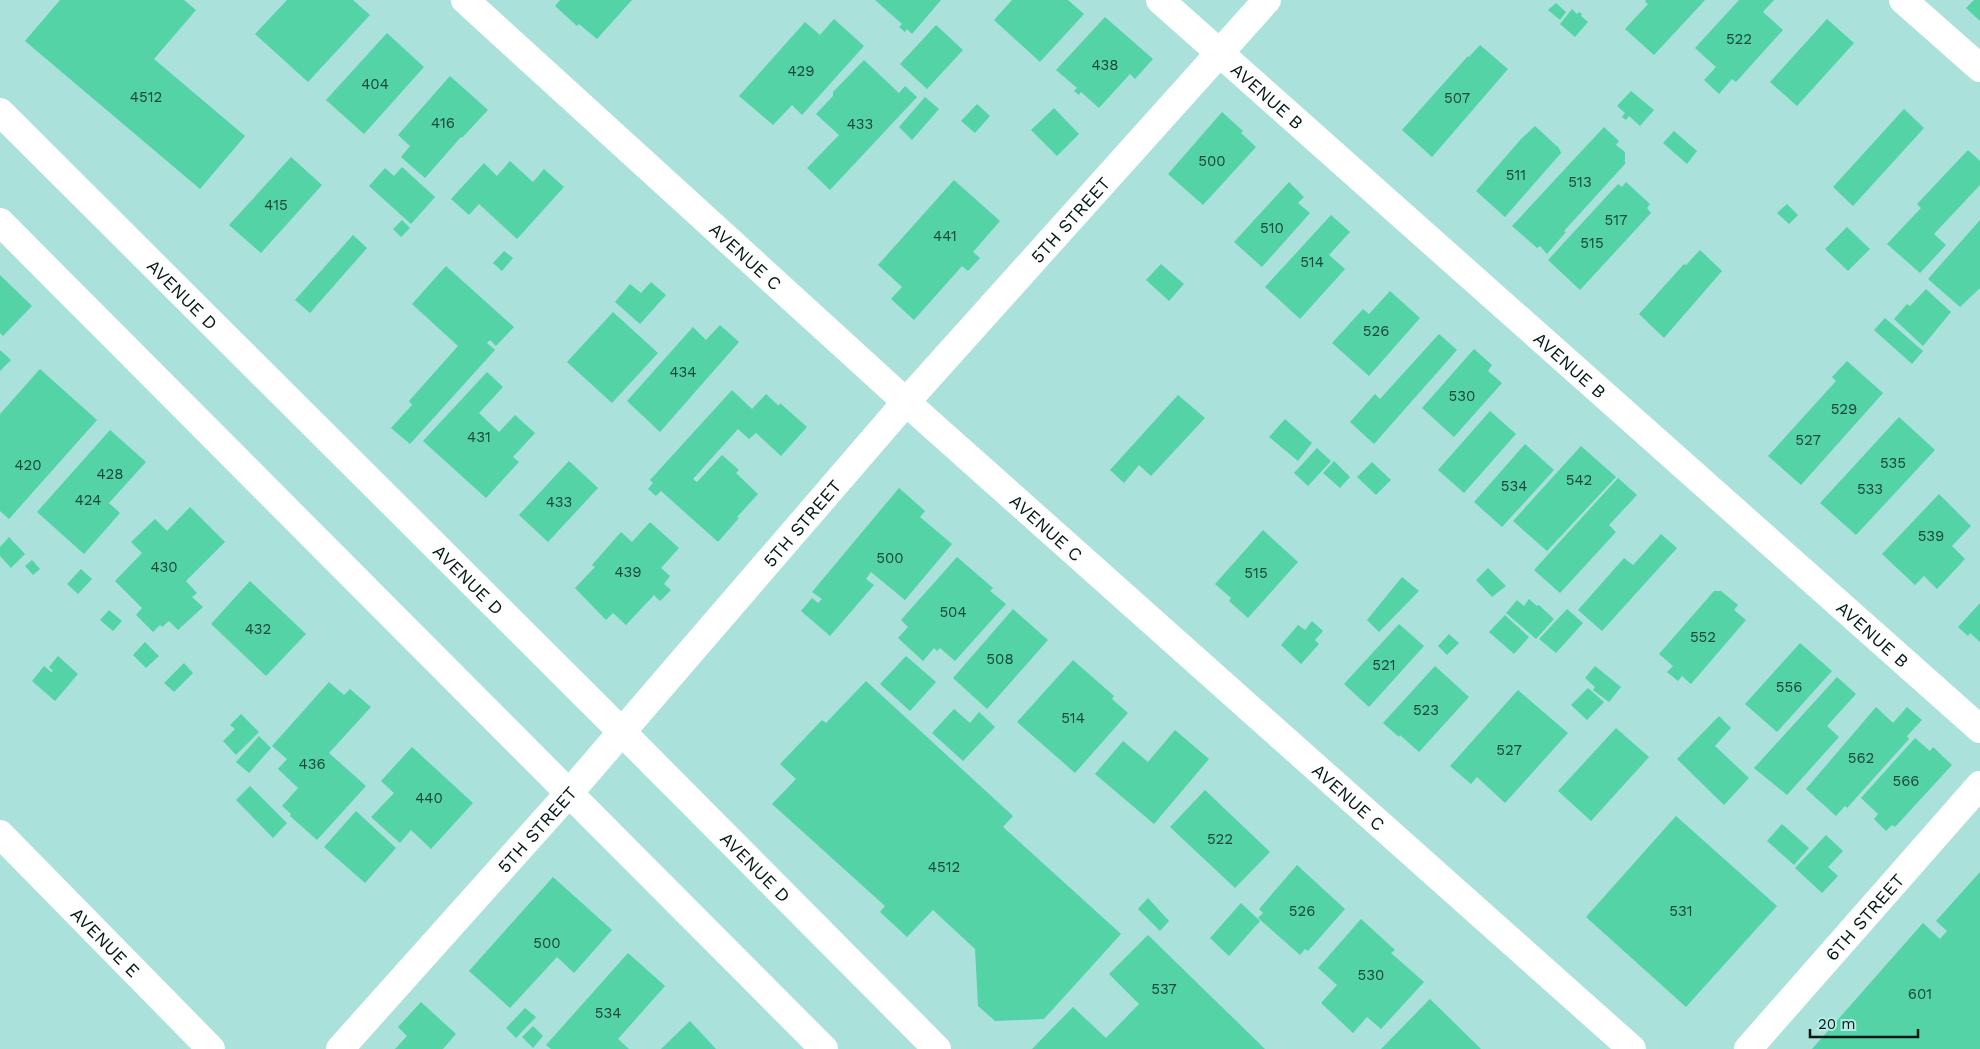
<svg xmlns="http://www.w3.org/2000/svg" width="1980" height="1049" font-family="'Work Sans',sans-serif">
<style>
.building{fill:#54d3a7}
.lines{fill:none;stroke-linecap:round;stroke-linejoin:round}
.minor{stroke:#fff;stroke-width:28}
.labels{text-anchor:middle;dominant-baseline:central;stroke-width:4.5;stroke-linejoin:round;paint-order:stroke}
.number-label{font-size:15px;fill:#17473a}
.street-label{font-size:18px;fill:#031816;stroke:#b6eee7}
</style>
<rect width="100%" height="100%" fill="#aae1da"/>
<!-- building -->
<g class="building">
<path d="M60,0H184L196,10L154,59L245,136L200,189L25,41Z"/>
<path d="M287,0H353L370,15L308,82L255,34Z"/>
<path d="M560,0H632L597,39L579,24L577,26L555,6Z"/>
<path d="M875,0H941L912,34L907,29L905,32L899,27L902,24Z"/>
<path d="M1012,0H1068L1084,14L1040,62L994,20Z"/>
<path d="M1646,0H1705L1654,55L1625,29L1648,4L1645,2Z"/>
<path d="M1739,0H1774L1763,12L1783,30L1736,82L1732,79L1719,94L1704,80L1716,67L1695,48Z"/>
<path d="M1974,0H1980V21L1966,8Z"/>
<path d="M1556,3L1566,12L1560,20L1548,10Z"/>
<path d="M1572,9L1577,14L1579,12L1582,14L1581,16L1588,22L1575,37L1560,24Z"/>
<path d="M1105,17L1153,59L1135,79L1130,74L1099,108L1081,92L1079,95L1074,91L1077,88L1056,70Z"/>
<path d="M834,19L864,46L802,115L792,105L773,125L739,96L805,22L820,35Z"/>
<path d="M1827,19L1854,43L1797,106L1770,82Z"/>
<path d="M936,25L963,50L927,89L900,64Z"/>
<path d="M387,33L424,67L364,134L326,100Z"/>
<path d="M1480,45L1508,69L1432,157L1402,130L1468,56L1469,57Z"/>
<path d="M864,60L899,93L905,86L917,97L830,190L807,168L839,135L816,114L833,96V92Z"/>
<path d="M450,76L488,110L462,138L461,137L425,178L401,157L410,146L398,135Z"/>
<path d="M1631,91L1654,110L1640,126L1629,116L1626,120L1622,117L1625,113L1617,106Z"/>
<path d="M925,97L939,109L912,140L899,127Z"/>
<path d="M977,104L990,116L975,133L961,121Z"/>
<path d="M1054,108L1079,134L1057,156L1031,130Z"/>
<path d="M1904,109L1924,128L1853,206L1833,187Z"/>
<path d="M1222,112L1243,131L1241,133L1256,147L1203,205L1168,174Z"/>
<path d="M1535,126L1559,148L1561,153L1505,217L1476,191L1521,139Z"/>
<path d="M1604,127L1619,141L1616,145L1625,152V164L1564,231L1566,232L1547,254L1540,246L1537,248L1512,226Z"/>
<path d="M1674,131L1697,151L1687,164L1663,143Z"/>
<path d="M1968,150L1980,161V185L1934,234L1946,245L1920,273L1887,244L1921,208L1917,204Z"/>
<path d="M291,157L322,185L261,253L229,225Z"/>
<path d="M510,161L533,182L544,169L564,187L517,239L479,204L469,215L451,199L484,163L497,176Z"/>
<path d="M402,167L435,197L411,224L369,186L385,168L394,176Z"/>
<path d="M954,180L1000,221L973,252L980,258L968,271L962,266L914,320L891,299L902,287L878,265Z"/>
<path d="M1289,182L1304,197L1298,203L1310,213L1262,267L1234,242Z"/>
<path d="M1626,182L1650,204L1647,208L1651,213L1580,290L1548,260L1618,184L1622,187Z"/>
<path d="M1787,204L1798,215L1789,224L1777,213Z"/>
<path d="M1331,215L1350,232L1329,255L1345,269L1300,319L1265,287Z"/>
<path d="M402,220L410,228L401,237L393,229Z"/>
<path d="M1980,220V288L1960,307L1928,279Z"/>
<path d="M1847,227L1870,249L1848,271L1825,249Z"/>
<path d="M353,235L367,248L310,313L295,300Z"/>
<path d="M1700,250L1722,271L1664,338L1639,314L1684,264L1686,265Z"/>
<path d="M504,251L513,258L502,271L493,263Z"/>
<path d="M1161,264L1184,284L1169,301L1146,280Z"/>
<path d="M446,266L514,327L496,346L490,340L487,343L495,350L410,444L391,428L412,405L409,401L458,346L412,304Z"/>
<path d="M0,275L32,306L3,336L0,333Z"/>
<path d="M651,282L666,295L640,324L615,302L630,284L641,293Z"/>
<path d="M1926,289L1951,312L1923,346L1894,319L1907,304L1910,306Z"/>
<path d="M1390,291L1420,318L1369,376L1332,343L1363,309L1369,314Z"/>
<path d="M613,312L658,353L612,403L567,362Z"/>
<path d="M1885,318L1923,351L1912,364L1874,330Z"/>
<path d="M720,325L739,342L660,432L627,401L693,327L706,340Z"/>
<path d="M1439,334L1457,350L1374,444L1350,422L1375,394L1380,399Z"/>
<path d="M1474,349L1492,365L1488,371L1502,383L1454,437L1422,408Z"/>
<path d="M0,350L11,360L0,371Z"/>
<path d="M1847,361L1883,393L1801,485L1768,456L1836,381L1832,377Z"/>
<path d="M40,369L97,420L9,519L0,511V414Z"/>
<path d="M487,372L503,387L479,413L499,432L515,415L535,433L513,457L519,462L486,498L423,441Z"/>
<path d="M732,390L752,409L766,394L779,406L780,403L807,427L781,456L756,433L749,439L738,429L693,479L697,482L722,455L739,470L736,473L758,494L737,517L739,518L718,542L661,491L656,496L648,489L653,483L650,480Z"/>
<path d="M1178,395L1205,418L1151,476L1139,465L1124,483L1110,470Z"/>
<path d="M1490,411L1516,434L1464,493L1438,470Z"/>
<path d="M1899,417L1935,450L1856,535L1820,503Z"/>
<path d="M1285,419L1312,443L1298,461L1269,437Z"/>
<path d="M110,430L146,462L109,503L120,513L84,554L37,512Z"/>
<path d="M1525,444L1554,470L1502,527L1474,502Z"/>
<path d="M1581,446L1616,477L1547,551L1513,521Z"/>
<path d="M1317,448L1331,461L1308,486L1294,473Z"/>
<path d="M569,461L598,488L548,542L519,515Z"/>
<path d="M1334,461L1350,477L1340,488L1323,473Z"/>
<path d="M1372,462L1391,480L1376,495L1357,477Z"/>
<path d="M1618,478L1637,495L1609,525L1616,532L1560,593L1534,570Z"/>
<path d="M899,488L925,511L920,517L952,544L905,600L871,572L866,579L874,585L830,636L801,611L812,598L818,603L822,599L812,592Z"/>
<path d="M1939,494L1971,526L1952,546L1965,559L1937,589L1924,576L1915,585L1882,554Z"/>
<path d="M190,507L225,542L186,581L197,593L192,597L203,607L178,630L169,621L162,627L160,625L153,632L136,615L142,608L115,581L142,553L131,542L155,519L167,531Z"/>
<path d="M650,522L679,548L661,568L670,576L664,584L671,590L660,601L654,595L626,625L613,613L606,620L575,588L595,567L592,565L621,532L632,542Z"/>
<path d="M1263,530L1298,562L1248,618L1229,601L1231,598L1215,584Z"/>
<path d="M1661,534L1677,548L1602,631L1578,610L1624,558L1633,565Z"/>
<path d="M9,537L25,554L11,568L0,556V547Z"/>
<path d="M957,557L993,588L990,591L1006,604L955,661L940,648L937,651L934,648L923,661L898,638L908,627L901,620Z"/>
<path d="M32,560L40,569L33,575L25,566Z"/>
<path d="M1488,568L1506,586L1492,597L1476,580Z"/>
<path d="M81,569L92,579L78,594L67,584Z"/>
<path d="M1402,577L1419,591L1379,632L1367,620Z"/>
<path d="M250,581L306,634L266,676L211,624Z"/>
<path d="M1714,591H1721L1738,605L1734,610L1746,620L1691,684L1682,676L1678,681L1667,672L1673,666L1659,654Z"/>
<path d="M1529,599L1537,606L1539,605L1554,619L1536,639L1506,613L1517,600L1524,606Z"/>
<path d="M1980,603V642L1970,633L1968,636L1958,627Z"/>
<path d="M1013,609L1048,640L987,709L953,678Z"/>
<path d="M1567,609L1583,623L1556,653L1539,639Z"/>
<path d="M109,610L122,621L113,631L100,620Z"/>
<path d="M1505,615L1529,637L1514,654L1489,632Z"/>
<path d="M1312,621L1323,631L1315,640L1319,644L1301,664L1281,645L1298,625L1305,630Z"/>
<path d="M1399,624L1424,646L1369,707L1344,684Z"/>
<path d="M1449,634L1459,643L1447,655L1438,646Z"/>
<path d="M145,642L159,656L146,668L133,655Z"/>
<path d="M1800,643L1832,671L1777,732L1745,704Z"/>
<path d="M58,656L78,674L55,701L32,681L44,666L51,672L53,671L49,667Z"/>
<path d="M906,656L936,682L910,711L880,684Z"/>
<path d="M1073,660L1114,696L1112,699L1128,713L1075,773L1017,722Z"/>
<path d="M184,663L193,673L174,692L164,683Z"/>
<path d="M1435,666L1469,697L1419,752L1400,735L1399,737L1383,723Z"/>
<path d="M1595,666L1621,687L1609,702L1593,690L1595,687L1585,678Z"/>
<path d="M1837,677L1856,694L1827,726L1839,737L1787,795L1754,768Z"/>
<path d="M866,681L1013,816L1003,827L1121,934L1044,1019L995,1021L978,1006L975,949L933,910L907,937L880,912L885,906L772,804L796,779L780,764L822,720L826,723Z"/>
<path d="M329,682L344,695L350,689L371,707L329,753L366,786L317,840L290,816L291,814L282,806L298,788L278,769L287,759L272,746Z"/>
<path d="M1588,688L1604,702L1587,720L1571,705Z"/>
<path d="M1518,690L1568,733L1505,803L1477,777L1471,784L1450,766Z"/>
<path d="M1876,707L1893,723L1907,707L1922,720L1907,736L1909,739L1847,808L1845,806L1836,816L1806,789Z"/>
<path d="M954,709L970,723L979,712L995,727L963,761L932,733Z"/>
<path d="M241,714L259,732L236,755L223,741L235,729L230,725Z"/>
<path d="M1719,716L1731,728L1715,746L1749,778L1724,805L1677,759Z"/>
<path d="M1616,728L1649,757L1591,821L1558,791Z"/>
<path d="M1175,730L1209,759L1154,824L1095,774L1123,741L1148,762Z"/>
<path d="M259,736L271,748L249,773L236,762Z"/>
<path d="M1915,738L1930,751L1933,747L1952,765L1895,827L1892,825L1886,831L1874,819L1878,814L1861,798Z"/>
<path d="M412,747L473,803L431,849L411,830L400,843L371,817L394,793L381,781Z"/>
<path d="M250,786L287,823L273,838L236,800Z"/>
<path d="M1205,790L1270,852L1235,888L1170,827Z"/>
<path d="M356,811L396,848L365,883L324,847Z"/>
<path d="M1676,816L1777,906L1686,1007L1586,917Z"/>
<path d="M1782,824L1809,848L1794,865L1767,841Z"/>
<path d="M1826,835L1843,851L1828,867L1838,876L1822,893L1795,868Z"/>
<path d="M1297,865L1345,909L1308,951L1305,949L1300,955L1258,918L1263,913L1259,909Z"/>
<path d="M1980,872V1049H1812L1923,923L1940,939L1947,931L1936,921Z"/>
<path d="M553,877L612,930L574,973L557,957L510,1008L469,971Z"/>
<path d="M1148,898L1169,921L1160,931L1138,909Z"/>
<path d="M1241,903L1260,921L1229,956L1210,938Z"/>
<path d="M1361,919L1395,950L1391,953L1424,982L1381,1029L1367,1017L1353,1033L1321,1003L1337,985L1318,968Z"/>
<path d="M1148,935L1265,1049H1032L1073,1007L1106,1038L1139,1004L1109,974Z"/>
<path d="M628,953L665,986L618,1039L629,1049H551L546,1045Z"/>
<path d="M1430,999L1481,1049H1381Z"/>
<path d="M421,1002L456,1034L443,1049H395L407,1036L398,1027Z"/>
<path d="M525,1008L536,1017L516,1038L506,1028Z"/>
<path d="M690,1021L716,1049H661Z"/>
<path d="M533,1026L543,1036L533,1048L522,1037Z"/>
</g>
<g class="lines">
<!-- minor -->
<g class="minor">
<path id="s1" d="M465,0L906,402L1632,1049"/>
<path id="s2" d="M1160,0L1980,729"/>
<path d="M1903,0L1980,68"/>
<path id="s3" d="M0,112L622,732L937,1049"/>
<path d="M0,222L824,1049"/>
<path id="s4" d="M0,834L211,1049"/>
<path id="s5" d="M340,1049L570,792L906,402L1267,0"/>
<path id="s6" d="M1748,1049L1980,785"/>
</g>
</g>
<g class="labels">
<!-- number labels -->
<g class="number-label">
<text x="1739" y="39">522</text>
<text x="1105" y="65">438</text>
<text x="801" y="71">429</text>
<text x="375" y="84">404</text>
<text x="146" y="97">4512</text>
<text x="1457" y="98">507</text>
<text x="443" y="123">416</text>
<text x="860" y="124">433</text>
<text x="1212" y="161">500</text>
<text x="1516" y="175">511</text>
<text x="1580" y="182">513</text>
<text x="276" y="205">415</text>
<text x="1616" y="220">517</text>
<text x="1272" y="228">510</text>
<text x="945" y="236">441</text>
<text x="1592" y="243">515</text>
<text x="1312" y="262">514</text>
<text x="1376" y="331">526</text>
<text x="683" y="372">434</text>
<text x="1462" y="396">530</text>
<text x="1844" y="409">529</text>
<text x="479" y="437">431</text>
<text x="1808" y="440">527</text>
<text x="1893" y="463">535</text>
<text x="28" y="465">420</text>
<text x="110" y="474">428</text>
<text x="1579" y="480">542</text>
<text x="1514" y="486">534</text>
<text x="1870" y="489">533</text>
<text x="88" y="500">424</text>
<text x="559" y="502">433</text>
<text x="1931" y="536">539</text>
<text x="890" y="558">500</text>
<text x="164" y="567">430</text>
<text x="628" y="572">439</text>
<text x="1256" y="573">515</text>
<text x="953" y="612">504</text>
<text x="258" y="629">432</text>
<text x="1703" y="637">552</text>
<text x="1000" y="659">508</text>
<text x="1384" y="665">521</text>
<text x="1789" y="687">556</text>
<text x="1426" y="710">523</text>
<text x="1073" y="718">514</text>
<text x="1509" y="750">527</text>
<text x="1861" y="758">562</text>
<text x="312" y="764">436</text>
<text x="1906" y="781">566</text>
<text x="429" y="798">440</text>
<text x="1220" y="839">522</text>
<text x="944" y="867">4512</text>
<text x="1302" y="911">526</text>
<text x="1681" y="911">531</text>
<text x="547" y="943">500</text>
<text x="1371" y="975">530</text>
<text x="1164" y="989">537</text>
<text x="1920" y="994">601</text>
<text x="608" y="1013">534</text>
</g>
<!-- street labels -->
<g class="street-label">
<text stroke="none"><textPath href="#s2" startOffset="144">AVENUE B</textPath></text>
<text stroke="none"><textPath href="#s5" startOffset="1105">5TH STREET</textPath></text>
<text stroke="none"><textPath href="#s1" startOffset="380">AVENUE C</textPath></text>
<text stroke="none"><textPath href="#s3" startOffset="258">AVENUE D</textPath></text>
<text stroke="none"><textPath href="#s2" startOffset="549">AVENUE B</textPath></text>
<text stroke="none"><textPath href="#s5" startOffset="700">5TH STREET</textPath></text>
<text stroke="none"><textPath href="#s1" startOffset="785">AVENUE C</textPath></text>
<text stroke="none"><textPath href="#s3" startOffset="662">AVENUE D</textPath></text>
<text stroke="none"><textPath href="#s2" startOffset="954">AVENUE B</textPath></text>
<text stroke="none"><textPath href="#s1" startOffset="1190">AVENUE C</textPath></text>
<text stroke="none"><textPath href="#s5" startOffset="295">5TH STREET</textPath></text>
<text stroke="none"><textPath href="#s3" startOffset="1068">AVENUE D</textPath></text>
<text stroke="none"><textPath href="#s6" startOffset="176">6TH STREET</textPath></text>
<text stroke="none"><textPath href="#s4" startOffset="151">AVENUE E</textPath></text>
</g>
</g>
<!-- scale -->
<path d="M1810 1029v8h108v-8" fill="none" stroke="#031816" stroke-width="2.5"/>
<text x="1818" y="1029" font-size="15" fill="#031816" stroke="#b6eee7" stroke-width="4" paint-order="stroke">20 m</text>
</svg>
